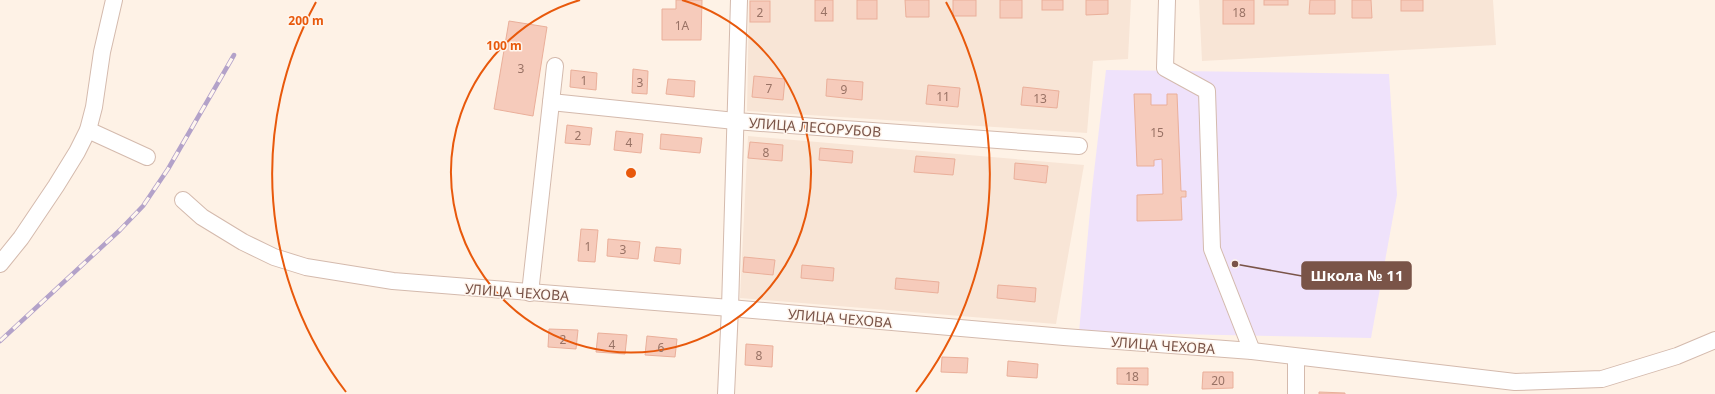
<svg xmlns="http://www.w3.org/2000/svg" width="1715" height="394" font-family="'Noto Sans',sans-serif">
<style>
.residential{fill:#f8e5d6}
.education{fill:#efe2fb}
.building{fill:#f6cbbb;stroke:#eaaf9a}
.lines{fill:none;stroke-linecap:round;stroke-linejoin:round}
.minor-casing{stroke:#d4baad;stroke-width:18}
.minor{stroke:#fff;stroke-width:16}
.rail-casing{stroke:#b3a2c9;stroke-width:4.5}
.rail{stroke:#fff6ee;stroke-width:3;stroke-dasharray:9;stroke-linecap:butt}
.ring{fill:none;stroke:#e8590c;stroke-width:2}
.labels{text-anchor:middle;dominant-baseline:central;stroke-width:3;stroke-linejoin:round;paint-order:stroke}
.number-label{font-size:12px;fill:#997265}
.street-label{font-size:14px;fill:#7a5448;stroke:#fff6ee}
.centre{fill:#e8590c;stroke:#fff6ee;stroke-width:2}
.ring-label{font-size:12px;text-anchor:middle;font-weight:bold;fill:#e8590c;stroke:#fff6ee;stroke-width:3;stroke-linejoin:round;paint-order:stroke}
.leader{fill:none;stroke:#7a5448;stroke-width:1.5}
.callout-dot{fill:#7a5448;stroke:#fff6ee;stroke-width:1.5}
.callout{fill:#7a5448;stroke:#7a5448;stroke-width:1.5}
.callout-label{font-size:15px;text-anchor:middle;font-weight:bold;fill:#fff}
</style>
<rect width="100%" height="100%" fill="#fef2e6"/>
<!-- residential -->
<g class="residential">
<path d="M749,0H1131L1128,59L1093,61L1087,133L747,111Z"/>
<path d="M1199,0H1493L1496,45L1202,61Z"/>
<path d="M748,136L1084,165L1056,324L740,298Z"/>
</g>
<!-- education -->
<path class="education" d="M1106,70L1389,74L1397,195L1371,338L1079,332L1092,189Z"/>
<!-- building -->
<g class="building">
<path d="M676,0H702L701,40H662V9H676Z"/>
<rect x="815" y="0" width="18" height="21"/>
<rect x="857" y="0" width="20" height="19"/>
<path d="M905,0H929V17H906Z"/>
<rect x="953" y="0" width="23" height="16"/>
<rect x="1000" y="0" width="22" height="18"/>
<rect x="1042" y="0" width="21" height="10"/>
<path d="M1086,0H1108V14L1086,15Z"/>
<rect x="1223" y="0" width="31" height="24"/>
<rect x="1264" y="0" width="24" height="5"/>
<path d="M1310,0H1335V14H1309Z"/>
<path d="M1352,0H1371L1372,18H1352Z"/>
<rect x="1401" y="0" width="22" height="11"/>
<rect x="750" y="1" width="20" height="21"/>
<path d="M509,21L547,27L533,116L494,109Z"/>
<path d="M633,69L648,71L647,94L632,93Z"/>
<path d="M571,70L597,73L596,90L570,87Z"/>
<path d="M754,76L785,79L783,100L752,97Z"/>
<path d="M668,79L695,81L694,97L666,94Z"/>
<path d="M827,79L863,82L862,100L826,96Z"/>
<path d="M928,85L960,88L958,107L926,104Z"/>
<path d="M1023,87L1059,91L1057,108L1021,105Z"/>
<path d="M1134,94H1151V105H1167V94H1177L1181,191H1186V197H1181L1182,220L1137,221V195L1163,194L1162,159L1154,160V166H1137Z"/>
<path d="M567,125L592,128L590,145L565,143Z"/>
<path d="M616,131L643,134L641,153L614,150Z"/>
<path d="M661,134L702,138L700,153L660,149Z"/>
<path d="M750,142L783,145L782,161L748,158Z"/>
<path d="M820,148L853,151L852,163L819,160Z"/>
<path d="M916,156L955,159L953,175L914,172Z"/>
<path d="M1015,163L1048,166L1046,183L1014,179Z"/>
<path d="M581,229L598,230L595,262L578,261Z"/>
<path d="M608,239L640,242L638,259L607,256Z"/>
<path d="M656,247L681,249L680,264L654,261Z"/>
<path d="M744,257L775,260L773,275L743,272Z"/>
<path d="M802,265L834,268L833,281L801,278Z"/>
<path d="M896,278L939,282L938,293L895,289Z"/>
<path d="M998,285L1036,288L1035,302L997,298Z"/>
<path d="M549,329L578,330L576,349L548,347Z"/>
<path d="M598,333L627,335L625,354L596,352Z"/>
<path d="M647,336L677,339L675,357L645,355Z"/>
<path d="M746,344L773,346L772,367L745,365Z"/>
<path d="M942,357L968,358L967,373L941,372Z"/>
<path d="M1008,361L1038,364L1037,378L1007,376Z"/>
<path d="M1117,368H1148V385L1117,384Z"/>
<path d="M1203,372H1233V388L1202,389Z"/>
<path d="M1319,392L1345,393V394H1319Z"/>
</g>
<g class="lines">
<defs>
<g id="minor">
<path d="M1167,0L1165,68L1207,91L1212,249L1252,351"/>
<path d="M551,102L735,121L1079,146"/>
<path d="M88,130L147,157"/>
<path d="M183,200L202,217L243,242L274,257L306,267L393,281L730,308L1064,337L1252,351L1515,382L1602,379L1677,356L1715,340"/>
<path d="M0,264L21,238L56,186L77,152L88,130L94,107L102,52L114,0"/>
<path d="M530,293L555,66"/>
<path d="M726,394L730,308L739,0"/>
<path d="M1296,394V358"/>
</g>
</defs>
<!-- minor casing -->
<use href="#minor" class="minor-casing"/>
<!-- minor -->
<use href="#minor" class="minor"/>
<defs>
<path id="rail" d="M0,341L120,230L143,206L168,169L234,55"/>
</defs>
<!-- rail casing -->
<use href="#rail" class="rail-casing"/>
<!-- rail -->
<use href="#rail" class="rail"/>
</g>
<!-- distance rings -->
<g class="ring">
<path d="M682 0A180 180 0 1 1 580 0"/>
<path d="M346 392A359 359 0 0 1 316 2M946 2A359 359 0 0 1 916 392"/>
</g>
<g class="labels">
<!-- number labels -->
<g class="number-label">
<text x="824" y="11">4</text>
<text x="760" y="12">2</text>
<text x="1239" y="12">18</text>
<text x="682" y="25">1А</text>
<text x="521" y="68">3</text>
<text x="584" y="80">1</text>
<text x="640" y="82">3</text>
<text x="769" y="88">7</text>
<text x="844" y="89">9</text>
<text x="943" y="96">11</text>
<text x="1040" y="98">13</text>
<text x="1157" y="132">15</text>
<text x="578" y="135">2</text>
<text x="629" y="142">4</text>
<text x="766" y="152">8</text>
<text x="588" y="246">1</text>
<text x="623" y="249">3</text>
<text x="563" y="339">2</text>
<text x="612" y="344">4</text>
<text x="661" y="347">6</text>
<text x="759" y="355">8</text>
<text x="1132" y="376">18</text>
<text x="1218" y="380">20</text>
</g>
<!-- street labels -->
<g class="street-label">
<text transform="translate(815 127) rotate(4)">УЛИЦА ЛЕСОРУБОВ</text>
<text transform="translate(517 292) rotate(4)">УЛИЦА ЧЕХОВА</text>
<text transform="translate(840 318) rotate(5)">УЛИЦА ЧЕХОВА</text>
<text transform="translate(1163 345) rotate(4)">УЛИЦА ЧЕХОВА</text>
</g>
</g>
<circle cx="631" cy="173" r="6" class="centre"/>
<g class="ring-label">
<text x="306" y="25">200 m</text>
<text x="504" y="50">100 m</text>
</g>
<!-- callouts -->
<path class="leader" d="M1235 264L1302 276"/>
<circle class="callout-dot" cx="1235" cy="264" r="4"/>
<rect class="callout" x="1302" y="262" width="109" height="27" rx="4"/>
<g class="callout-label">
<text x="1357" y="281">Школа № 11</text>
</g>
</svg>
